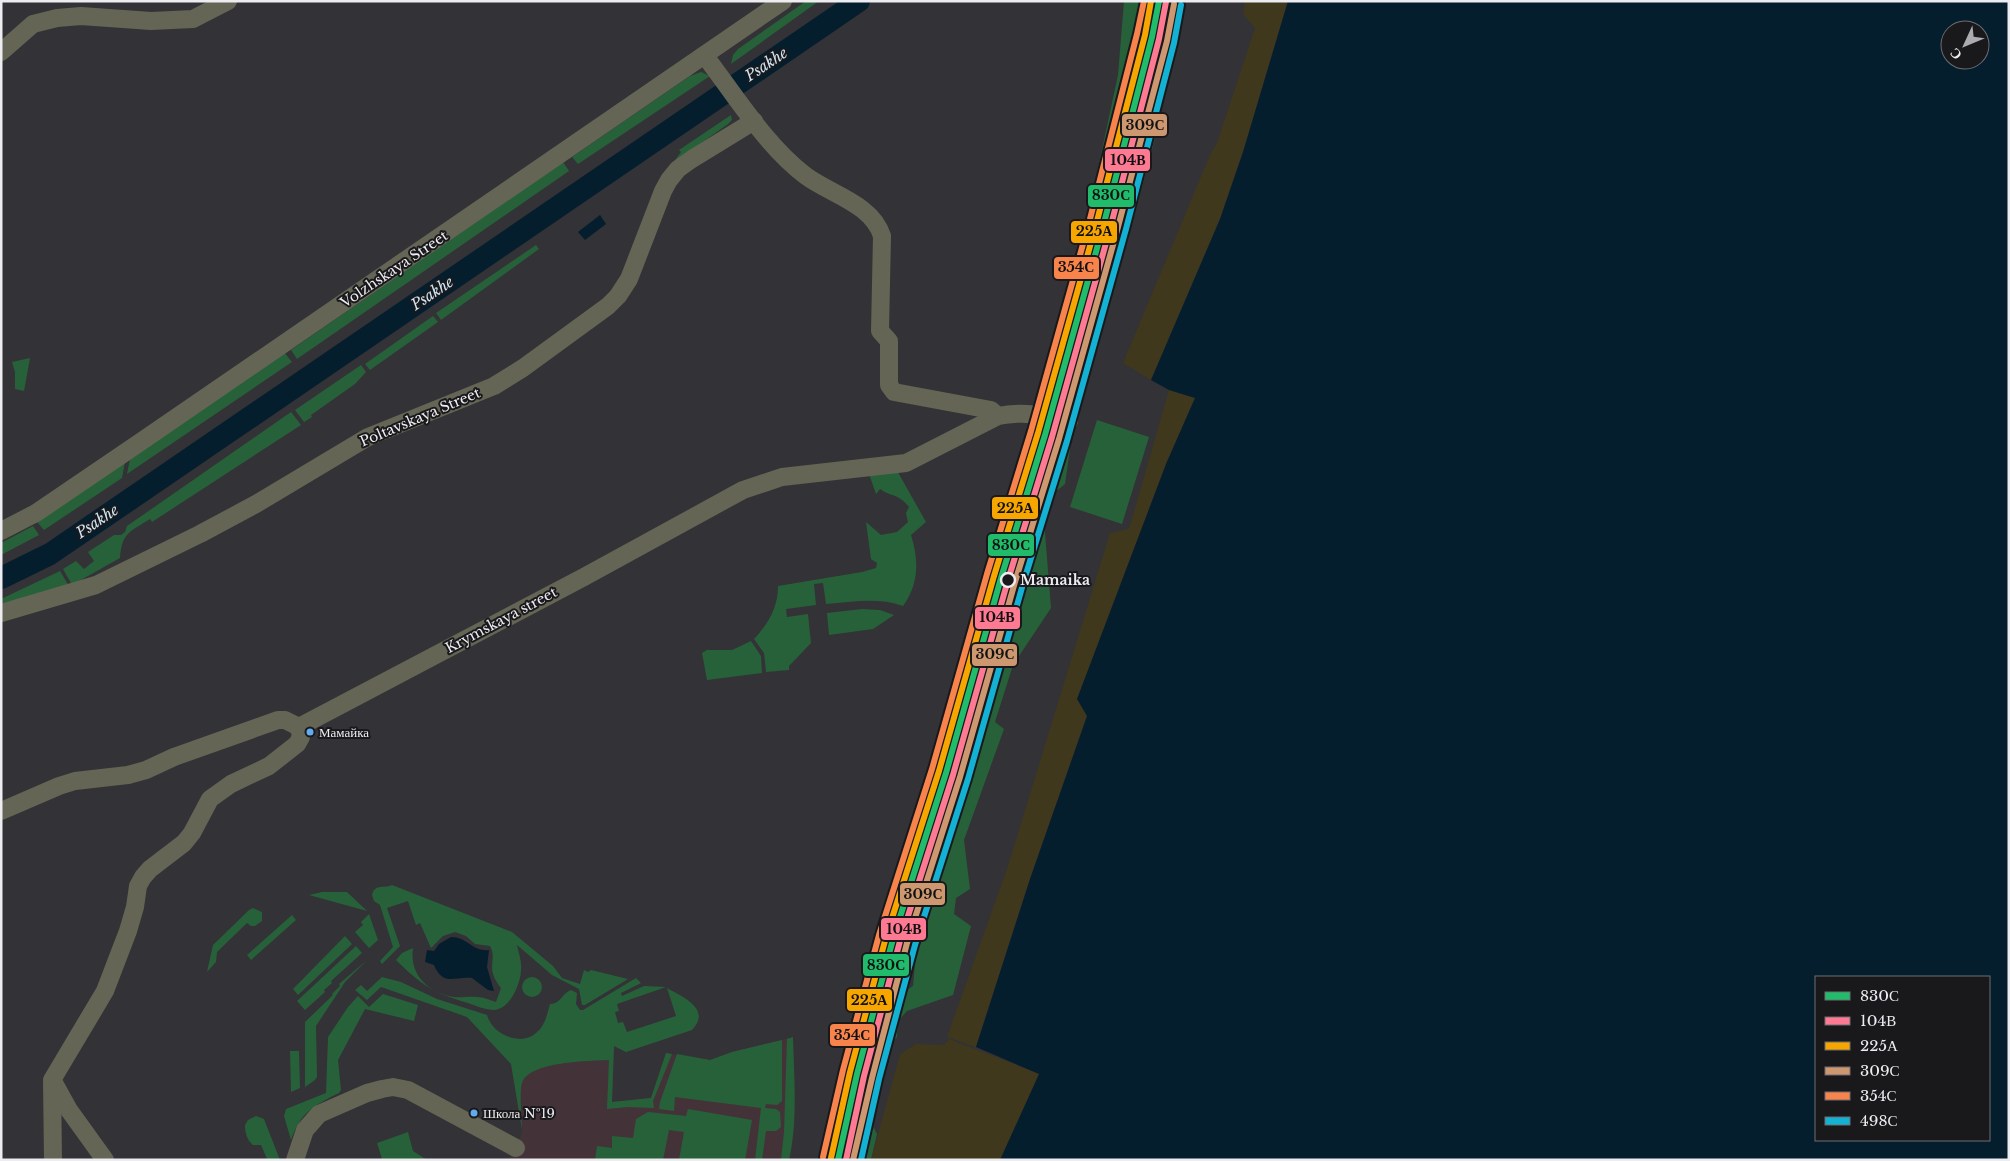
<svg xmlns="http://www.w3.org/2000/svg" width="2010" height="1161" font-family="'Libre Baskerville',serif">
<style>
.education{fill:#433339}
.green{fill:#27613a}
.sand{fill:#3f381c}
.water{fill:#051e2e;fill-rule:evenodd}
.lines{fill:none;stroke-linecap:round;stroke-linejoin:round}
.river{stroke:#051e2e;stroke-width:22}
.minor{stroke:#646555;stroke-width:18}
.rail-1-casing{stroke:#19191c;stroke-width:10}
.rail-2-casing{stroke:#19191c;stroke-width:10}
.rail-3-casing{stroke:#19191c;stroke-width:10}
.rail-4-casing{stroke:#19191c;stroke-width:10}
.rail-5-casing{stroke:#19191c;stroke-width:10}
.rail-6-casing{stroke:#19191c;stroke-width:10}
.rail-1{stroke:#20bc6c;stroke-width:6}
.rail-2{stroke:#fe7a93;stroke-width:6}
.rail-3{stroke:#f7a600;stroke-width:6}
.rail-4{stroke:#cd976f;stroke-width:6}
.rail-5{stroke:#f8844c;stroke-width:6}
.rail-6{stroke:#13b2d5;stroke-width:6}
.stop-dot{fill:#19191c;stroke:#edecf1;stroke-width:2.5}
.bus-dot{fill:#60acee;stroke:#19191c;stroke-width:2}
.labels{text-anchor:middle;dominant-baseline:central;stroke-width:4;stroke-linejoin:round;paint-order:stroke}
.bus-label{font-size:13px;fill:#edecf1;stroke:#19191c;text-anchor:start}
.street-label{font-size:14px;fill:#edecf1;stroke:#19191c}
.stop-label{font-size:14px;font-weight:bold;fill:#edecf1;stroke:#19191c;text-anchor:start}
.water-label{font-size:15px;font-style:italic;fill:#cfe5f3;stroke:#19191c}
.line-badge{stroke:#19191c;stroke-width:2}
.pale-badge-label{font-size:14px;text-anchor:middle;font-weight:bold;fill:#111}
</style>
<rect width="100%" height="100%" fill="#333236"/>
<!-- education -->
<path class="education" d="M793,1037L794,1100L791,1150L789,1160H508L519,1143L522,1130L511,1064L614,1046L612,1102L651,1098L666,1053L710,1060L732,1052Z"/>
<!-- green -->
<g class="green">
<path d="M806,1H819L731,64L733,55L738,49Z"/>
<path d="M1124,1H1152L1143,62L1089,262L1079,257L1118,75Z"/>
<path d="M701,72L710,76L578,164L572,157L690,76Z"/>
<path d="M1151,113L1161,116L1127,243L1078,388L1067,394L1069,383L1121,220Z"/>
<path d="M731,115L732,120L728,124L673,163L681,152L679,150Z"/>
<path d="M563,162L569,171L297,359L291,350Z"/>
<path d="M536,245L539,249L441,320L436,313Z"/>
<path d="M433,316L438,322L370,370L365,364Z"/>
<path d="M284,352L292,362L127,474L130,459Z"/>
<path d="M30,358L24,391L15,389V372L12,362Z"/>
<path d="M361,365L366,372L355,384L311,415L312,417L304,422L295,410Z"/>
<path d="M291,412L301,425L152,522L150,519C130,532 122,532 120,558L72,585L63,569L76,561L84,569L94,561L88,552L114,535H121L125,532L127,526Z"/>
<path d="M1097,420L1149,437L1122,524L1070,507Z"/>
<path d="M1054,446L1070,449L1065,484L1044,501L1042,478Z"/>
<path d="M125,462L122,478L44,530L37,522Z"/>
<path d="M895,467L926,522L911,535C919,560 919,584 903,606C878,597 852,602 826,604L823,583L814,584L816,605L786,609L787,617L808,614L811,643L789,666V670L766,672L764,653L754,639C769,623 778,607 778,586L862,572L876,568L877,563L871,559L866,522L881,535L897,532L908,522L906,513L909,507C898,493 891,497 880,489L876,494L869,474Z"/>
<path d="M1043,508L1051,608L1013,665L995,722L1004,729L964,840L970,889L956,898L954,914L971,926L953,995L907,1011L898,1021L897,1037L884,1051L867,1115L877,1134L871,1160H846L872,1050L889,1002L913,986L916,954L907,945L933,841L994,656L1030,536Z"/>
<path d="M33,526L39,535L1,555V543Z"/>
<path d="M60,571L69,586L1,610V599Z"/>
<path d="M862,609L880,610L894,615L873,629L829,635L827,613Z"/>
<path d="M751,641L761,656L762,673L707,680L702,653L707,650H732Z"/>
<path d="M392,885L512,932L553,966L562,978L580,984L584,970L588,972L591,970L628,979L585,1005H582L579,989L552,975L517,945C519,954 522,962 521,971C520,985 510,1009 494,1010C486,1010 476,1006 468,1003C434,993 421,985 396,960L402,953L413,948C409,975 428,992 453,997C462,998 469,996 477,997C483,997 490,1000 496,1002L501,988C484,967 498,961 490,946L475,944L466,936L455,932L443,936L431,948L420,923L416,925L408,901L387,908L400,946L382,964L380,961L393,947L380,905L374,901L372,895C375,883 384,889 392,885Z"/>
<path d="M322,892H347L367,911L309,895Z"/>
<path d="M253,908L262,912V921L255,926H251L247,923L217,952L216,962L207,972L213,945L249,910Z"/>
<path d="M369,914L378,940L369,948L355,932L363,925L361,922Z"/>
<path d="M292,915L296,920L251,960L247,955Z"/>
<path d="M345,936L352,944L298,995L293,989Z"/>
<path d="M356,946L362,953L331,981L332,983L324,990L325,992L305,1010L297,1001Z"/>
<path d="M367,960L345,982L316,1026L317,1077L315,1080L305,1087V1022L333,995L332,994L340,986L339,984Z"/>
<circle cx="532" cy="987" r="10"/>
<path d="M382,977L401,982L437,999L487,1015C492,1034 520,1047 536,1033C545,1026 547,1015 550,1004C561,1004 562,993 571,990L577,993L576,1004L580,1010H583L636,978L641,983L621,993L622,996L644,986L666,987L617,1004L619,1011L615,1012L618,1023L623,1022L627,1032L676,1016L667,988C683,997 712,1009 692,1030L626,1052L614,1046L612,1102L651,1098L666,1053L672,1054L653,1101L654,1108L628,1107L607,1109L609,1060C590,1061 529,1061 522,1083C519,1092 522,1120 522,1130L511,1064L467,1017L381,987L367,1000L355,990L361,985L367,991Z"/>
<path d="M383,994L418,1005L414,1021L365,1009L338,1060L341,1090L339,1093C313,1106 301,1112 291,1140L284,1116L286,1109L326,1093L328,1037L348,1007L358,996L369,1007Z"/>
<path d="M793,1037C794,1077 798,1121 789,1160H781L784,1132L787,1039Z"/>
<path d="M782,1040V1101L777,1105L766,1104L765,1108L776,1109L780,1112L781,1127L776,1131H766L762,1160H755L761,1108L675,1097L674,1111L659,1109L660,1102L677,1054L710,1060L732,1052Z"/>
<path d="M290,1051H299L300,1088L291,1092Z"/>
<path d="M688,1109L752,1120L745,1160H679L684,1132L669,1130L663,1160H595L597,1146L612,1148V1136L633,1138L636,1119L648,1112L686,1116Z"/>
<path d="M256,1116L264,1119L280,1160H265L267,1159L261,1145H253C247,1140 245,1133 245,1125L248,1120Z"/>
<path d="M408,1132L413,1151L427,1160L382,1159L377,1143Z"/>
</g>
<!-- sand -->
<g class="sand">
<path d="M1245,1H1288L1243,152L1220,219L1151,380L1123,363L1210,155L1217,143L1255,28L1243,14Z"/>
<path d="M1169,390L1195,398L1166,464L1138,541L1087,716L1030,879L976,1047L947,1037L1007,869L1110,533L1129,529Z"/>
<path d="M949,1039L1040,1074L1000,1160H871L900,1054L916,1044L944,1045Z"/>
</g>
<!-- water -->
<g class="water">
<path d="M1288,1H2009V1160H1000L1039,1074L976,1047L1030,879L1087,716L1077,699L1166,464L1195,398L1169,390L1151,380L1220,219L1243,152ZM1950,30H1980V60H1950ZM1816,977H1989V1140H1816Z"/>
<path d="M600,215L606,224L585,240L578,232Z"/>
<path d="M451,937C468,937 472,952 489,950L487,967L494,991L488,990L472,978C455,976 443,987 434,965L425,962L427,950L434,951L439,944Z"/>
</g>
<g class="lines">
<!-- river -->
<path class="river" d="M1,578L50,554L859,1"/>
<!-- minor -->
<g class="minor">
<path d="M1,52L33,24L57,18L81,16L151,21L193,19L228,1"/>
<path d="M705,56C735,95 766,146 806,176C832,195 872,204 882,236L880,331L889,341V385L894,392L991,410L998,416"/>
<path d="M1,531L36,513L139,443L783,1"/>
<path d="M1,613L96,585L200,534L256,504L368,437L494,386L523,368L608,306L618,296L629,279L663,191L669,180L678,169L692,159L754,121"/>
<path d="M299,727L584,577L743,490L782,477L906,463L998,416C1023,411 1045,415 1069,421"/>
<path d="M1,811L59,786L75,781L128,775L146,770L174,757L278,720H285L299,727"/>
<path d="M53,1081L69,1110L105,1160"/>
<path d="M53,1160L52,1080L105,991L128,931L135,907L138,886L143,877L150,869L184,843L192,833L210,799L231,784L269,766L297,744L301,737L299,727"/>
<path d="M295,1160L305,1130L319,1114L367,1093L382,1089L393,1087L408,1090L516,1148"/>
</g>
<defs>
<path id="rail-1" d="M838,1160L857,1074L893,939L946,773L1001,578L1045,435L1104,223L1152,37L1159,1"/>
<path id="rail-2" d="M846,1160L864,1076L900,941L953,775L1008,580L1052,437L1111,225L1159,39L1166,2"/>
<path id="rail-3" d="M831,1158L850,1072L886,937L939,771L994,576L1038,433L1097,221L1145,35L1151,1"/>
<path id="rail-4" d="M853,1160L872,1078L907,943L960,777L1015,582L1059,439L1118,227L1167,41L1174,4"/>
<path id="rail-5" d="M823,1157L843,1070L879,935L932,769L987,574L1031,431L1090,219L1137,34L1144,1"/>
<path id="rail-6" d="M861,1160L879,1079L915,945L968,779L1023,584L1067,441L1126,229L1174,43L1181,5"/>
</defs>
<!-- rail-1 casing -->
<use href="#rail-1" class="rail-1-casing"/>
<!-- rail-2 casing -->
<use href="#rail-2" class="rail-2-casing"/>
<!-- rail-3 casing -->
<use href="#rail-3" class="rail-3-casing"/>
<!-- rail-4 casing -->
<use href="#rail-4" class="rail-4-casing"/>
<!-- rail-5 casing -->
<use href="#rail-5" class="rail-5-casing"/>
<!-- rail-6 casing -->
<use href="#rail-6" class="rail-6-casing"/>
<!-- rail-1 -->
<use href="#rail-1" class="rail-1"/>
<!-- rail-2 -->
<use href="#rail-2" class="rail-2"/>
<!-- rail-3 -->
<use href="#rail-3" class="rail-3"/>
<!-- rail-4 -->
<use href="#rail-4" class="rail-4"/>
<!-- rail-5 -->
<use href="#rail-5" class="rail-5"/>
<!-- rail-6 -->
<use href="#rail-6" class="rail-6"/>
</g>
<!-- markers -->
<circle class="stop-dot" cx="1008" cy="580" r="7"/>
<g class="bus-dot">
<circle cx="310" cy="732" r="4.5"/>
<circle cx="474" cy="1113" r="4.5"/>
</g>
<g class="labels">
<!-- bus labels -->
<g class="bus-label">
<text x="319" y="732">Мамайка</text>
<text x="483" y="1113">Школа №19</text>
</g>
<!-- street labels -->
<g class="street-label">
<text transform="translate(394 269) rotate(-34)">Volzhskaya Street</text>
<text transform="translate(420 417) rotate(-23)">Poltavskaya Street</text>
<text transform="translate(501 620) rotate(-28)">Krymskaya street</text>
</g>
<!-- stop labels -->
<g class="stop-label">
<text x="1020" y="580">Mamaika</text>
</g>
<!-- water labels -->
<g class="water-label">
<text transform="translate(766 64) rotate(-34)">Psakhe</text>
<text transform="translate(432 293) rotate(-34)">Psakhe</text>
<text transform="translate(97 521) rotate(-34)">Psakhe</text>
</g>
</g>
<g class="line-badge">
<rect x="1121" y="113" width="47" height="24" rx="5" fill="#cd976f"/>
<rect x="1104" y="148" width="47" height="24" rx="5" fill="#fe7a93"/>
<rect x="1087" y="184" width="48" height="24" rx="5" fill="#20bc6c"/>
<rect x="1070" y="220" width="48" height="24" rx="5" fill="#f7a600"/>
<rect x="1053" y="256" width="47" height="24" rx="5" fill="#f8844c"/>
<rect x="991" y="496" width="48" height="24" rx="5" fill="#f7a600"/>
<rect x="987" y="533" width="48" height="24" rx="5" fill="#20bc6c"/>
<rect x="974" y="606" width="47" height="24" rx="5" fill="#fe7a93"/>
<rect x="971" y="643" width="47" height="24" rx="5" fill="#cd976f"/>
<rect x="899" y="882" width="47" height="24" rx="5" fill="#cd976f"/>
<rect x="880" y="917" width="47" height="24" rx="5" fill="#fe7a93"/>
<rect x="862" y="953" width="48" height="24" rx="5" fill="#20bc6c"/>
<rect x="846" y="988" width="47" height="24" rx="5" fill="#f7a600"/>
<rect x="829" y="1023" width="47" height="24" rx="5" fill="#f8844c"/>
</g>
<g class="pale-badge-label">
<text x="1145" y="130">309С</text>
<text x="1128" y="165">104В</text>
<text x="1111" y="200">830С</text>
<text x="1094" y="236">225А</text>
<text x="1076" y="272">354С</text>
<text x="1015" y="513">225А</text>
<text x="1011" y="550">830С</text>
<text x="997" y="622">104В</text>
<text x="995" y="659">309С</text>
<text x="923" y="899">309С</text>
<text x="904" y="934">104В</text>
<text x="886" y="970">830С</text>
<text x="869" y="1005">225А</text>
<text x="852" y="1040">354С</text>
</g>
<!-- border -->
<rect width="2010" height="1161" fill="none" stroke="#edecf1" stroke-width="5"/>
<!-- legend -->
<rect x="1815" y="976" width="175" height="165" fill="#19191c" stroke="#6e6d71"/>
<rect x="1825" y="992" width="25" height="8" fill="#20bc6c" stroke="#6e6d71"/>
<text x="1860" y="1001" font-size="15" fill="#edecf1">830С</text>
<rect x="1825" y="1017" width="25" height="8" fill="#fe7a93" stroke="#6e6d71"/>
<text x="1860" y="1026" font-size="15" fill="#edecf1">104В</text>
<rect x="1825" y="1042" width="25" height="8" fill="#f7a600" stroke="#6e6d71"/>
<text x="1860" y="1051" font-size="15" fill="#edecf1">225А</text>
<rect x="1825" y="1067" width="25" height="8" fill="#cd976f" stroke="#6e6d71"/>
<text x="1860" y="1076" font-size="15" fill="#edecf1">309С</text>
<rect x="1825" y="1092" width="25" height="8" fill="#f8844c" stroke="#6e6d71"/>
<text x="1860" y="1101" font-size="15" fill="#edecf1">354С</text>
<rect x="1825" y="1117" width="25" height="8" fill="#13b2d5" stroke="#6e6d71"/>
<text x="1860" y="1126" font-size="15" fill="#edecf1">498С</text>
<!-- north arrow -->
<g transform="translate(1965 45) rotate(226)"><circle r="24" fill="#19191c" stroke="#6e6d71"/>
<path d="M0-4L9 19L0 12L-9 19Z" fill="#acabb0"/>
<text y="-8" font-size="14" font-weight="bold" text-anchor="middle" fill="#edecf1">С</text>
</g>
</svg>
